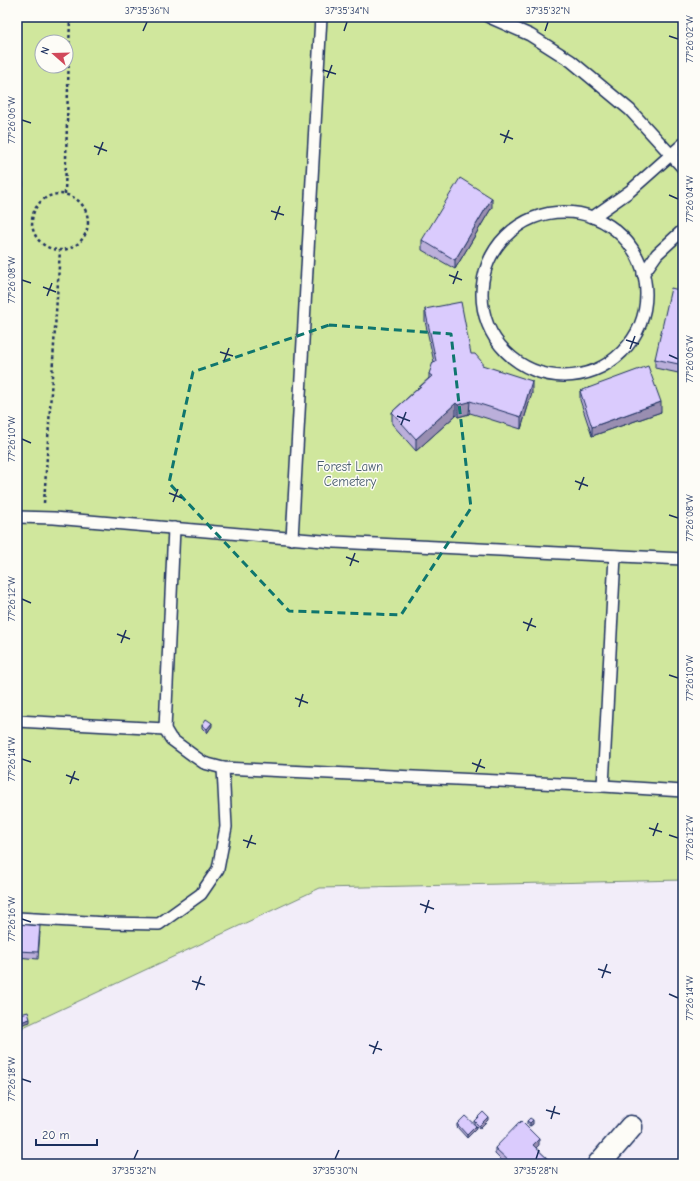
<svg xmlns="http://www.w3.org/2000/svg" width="700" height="1181" font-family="'Comic Neue',sans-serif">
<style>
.green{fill:#d0e79d;stroke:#768b7e;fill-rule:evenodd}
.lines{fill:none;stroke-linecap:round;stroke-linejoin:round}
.service-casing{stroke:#1b2f5e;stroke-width:14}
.minor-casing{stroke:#1b2f5e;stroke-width:25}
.path{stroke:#1b2f5e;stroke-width:2.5;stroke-dasharray:3 3;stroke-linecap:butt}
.service{stroke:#fdfcf7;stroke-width:11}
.minor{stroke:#fdfcf7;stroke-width:22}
.wall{fill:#bbafda;stroke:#1b2f5e}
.shaded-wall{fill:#998eb1;stroke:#1b2f5e}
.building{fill:#dacbfd;stroke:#1b2f5e}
.marked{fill:none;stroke:#0f766e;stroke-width:3;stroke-dasharray:8 5;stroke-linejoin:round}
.ticks{fill:none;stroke:#1b2f5e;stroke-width:1.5}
.labels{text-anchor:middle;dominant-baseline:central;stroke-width:3;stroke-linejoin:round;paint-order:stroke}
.park-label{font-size:13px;fill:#485d6e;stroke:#fdfcf7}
.neatline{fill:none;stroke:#1b2f5e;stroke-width:1.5}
.ticks-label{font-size:10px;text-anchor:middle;fill:#1b2f5e}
</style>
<rect width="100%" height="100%" fill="#f2edf9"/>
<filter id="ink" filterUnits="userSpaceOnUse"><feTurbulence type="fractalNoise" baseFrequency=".025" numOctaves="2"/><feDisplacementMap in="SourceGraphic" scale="8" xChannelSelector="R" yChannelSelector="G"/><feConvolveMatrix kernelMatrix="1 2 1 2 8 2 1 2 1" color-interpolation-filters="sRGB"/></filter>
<g filter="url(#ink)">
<!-- green -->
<path class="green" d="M17,17H683V880L320,888L17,1030ZM42,42H66V66H42Z"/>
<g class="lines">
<defs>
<g id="service">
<path d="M489,17L530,35L571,61L630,110L683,168"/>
<circle cx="564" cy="294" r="82"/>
<path d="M593,217L630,191L683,144"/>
<path d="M643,274L657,254L683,230"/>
<path d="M17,517L54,518L335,542L683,559"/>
<path d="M174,528L165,729L171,739L194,756L204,763L223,768L603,786L683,791"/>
<path d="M292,539L321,17"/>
<path d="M17,721L165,729"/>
<path d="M603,786L615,556"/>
<path d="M17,918L107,923L159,924L201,894L218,869L226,827L223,768"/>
</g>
<path id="minor" d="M599,1164L631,1127"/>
</defs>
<!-- service casing -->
<use href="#service" class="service-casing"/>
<!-- minor casing -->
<use href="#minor" class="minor-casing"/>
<!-- path -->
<g class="path">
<path d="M65,194L70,17"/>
<circle cx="60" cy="222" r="28"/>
<path d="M44,503L60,250"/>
</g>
<!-- service -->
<use href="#service" class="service"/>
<!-- minor -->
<use href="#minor" class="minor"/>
</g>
<!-- wall -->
<g class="wall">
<path d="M17,171L23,184V187H17Z"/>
<path d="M492,207L455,269L422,250V240Z"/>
<path d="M683,291V374L655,368V359Z"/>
<path d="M425,309L482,366L532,393L521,429L470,413L469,414L458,417L456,415L416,451L392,424V412L429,378V374L434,362L425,321Z"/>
<path d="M580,391L661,412L592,436L580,400Z"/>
<path d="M202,725L212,726L207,733L202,728Z"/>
<path d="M17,924L40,932L38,959L17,957Z"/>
<path d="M488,1120L479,1129L474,1124V1121Z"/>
<path d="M527,1121L533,1124L530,1126L527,1124Z"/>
<path d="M457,1124L476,1129L467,1138L457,1127Z"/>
<path d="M539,1145L536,1148L553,1164H505L495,1154V1148Z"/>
</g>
<!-- shaded-wall -->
<g class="shaded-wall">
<path d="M492,198V207L455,269V260Z"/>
<path d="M532,381V393L521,429V417Z"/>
<path d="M470,401L469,414L458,417V405Z"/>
<path d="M661,402V412L592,436V427Z"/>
<path d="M456,403V415L416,451V439Z"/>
<path d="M212,723V726L207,733V729Z"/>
<path d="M30,1019V1022L17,1026V1023Z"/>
<path d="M17,1050H19V1056L17,1057Z"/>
<path d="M488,1117V1120L479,1129V1126Z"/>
<path d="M533,1120V1124L530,1126V1123Z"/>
<path d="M476,1126V1129L467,1138V1135Z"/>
<path d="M539,1139V1145L533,1151V1145Z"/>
</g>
<!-- building -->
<g class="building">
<path d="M17,171H22L23,184H17Z"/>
<path d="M460,178L492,198L455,260L422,240Z"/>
<path d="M671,288L683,291V365L655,359Z"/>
<path d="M461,302L471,354H475L482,362V365L532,381L521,417L470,401L469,402L458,405L456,403L416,439L392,412L432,376L429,374L433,362L436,361L425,309Z"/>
<path d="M648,366L661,402L592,427L580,391Z"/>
<path d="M206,719L212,723L207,729L202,725Z"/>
<path d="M17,924L40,926L38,952L17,951Z"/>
<path d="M28,1012L30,1019L17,1023V1015Z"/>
<path d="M17,1042L19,1050H17Z"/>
<path d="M483,1112L488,1117L479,1126L474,1121Z"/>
<path d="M465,1116L476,1126L467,1135L457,1124Z"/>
<path d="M530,1118L533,1120L530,1123L527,1121Z"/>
<path d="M521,1121L539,1139L533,1145L553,1164H521L518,1161L515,1164H512L495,1148Z"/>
</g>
</g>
<!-- marked area -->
<path class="marked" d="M329,325L451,334L471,508L401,615L289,611L169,483L193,372Z"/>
<!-- ticks -->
<path class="ticks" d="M143,31L147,22M344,31L347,22M545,31L548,22M669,36L678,39M323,70L336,74M327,78L332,65M22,120L31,123M500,134L513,139M504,143L509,130M94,146L107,151M98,155L103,142M669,195L678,199M271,211L284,215M275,220L280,206M449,275L462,280M22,280L31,283M453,284L458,271M43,287L56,292M47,296L52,283M626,340L639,344M630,349L635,336M220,352L233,356M669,355L678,359M224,361L229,348M397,416L410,421M401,425L406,412M22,439L31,443M575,481L588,486M579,490L584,477M169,493L182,498M173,502L178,489M669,515L678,518M346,557L359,562M350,566L355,553M22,599L31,603M523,622L536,627M527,631L532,618M117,634L130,639M121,643L126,630M669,675L678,678M295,698L308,703M299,707L303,694M22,759L31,762M472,763L485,768M476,772L481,759M66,775L79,780M70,784L75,771M649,828L662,832M669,835L678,838M653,836L658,823M243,840L256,844M247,848L252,835M420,904L434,909M425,913L429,900M22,919L31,922M598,969L611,973M602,978L607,964M192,981L205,985M196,990L201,976M669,994L678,998M369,1045L382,1050M373,1054L378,1041M22,1079L31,1082M546,1110L560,1114M551,1119L555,1106M134,1159L138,1150M335,1159L339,1150M536,1159L539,1150"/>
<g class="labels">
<!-- park labels -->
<g class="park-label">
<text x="350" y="466">Forest Lawn<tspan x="350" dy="15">Cemetery</tspan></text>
</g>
</g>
<!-- margin -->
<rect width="700" height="1181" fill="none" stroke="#fdfcf7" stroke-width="44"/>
<!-- north arrow -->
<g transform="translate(54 54) rotate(290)"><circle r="19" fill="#fdfcf7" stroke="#a3aaba"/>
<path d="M0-3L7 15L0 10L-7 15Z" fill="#d1495b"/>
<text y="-6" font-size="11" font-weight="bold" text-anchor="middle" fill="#1b2f5e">N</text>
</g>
<!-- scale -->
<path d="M36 1139v6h61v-6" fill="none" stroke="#1b2f5e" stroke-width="2"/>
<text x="42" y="1139" font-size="12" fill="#1b2f5e" stroke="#fdfcf7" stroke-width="3" paint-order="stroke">20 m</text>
<rect x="22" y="22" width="656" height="1137" class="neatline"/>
<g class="ticks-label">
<text x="147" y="14">37°35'36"N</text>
<text x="347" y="14">37°35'34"N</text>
<text x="548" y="14">37°35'32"N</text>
<text transform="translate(689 39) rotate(-90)" y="4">77°26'02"W</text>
<text transform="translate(11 120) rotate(-90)" y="4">77°26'06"W</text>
<text transform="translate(689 199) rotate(-90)" y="4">77°26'04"W</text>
<text transform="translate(11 280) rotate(-90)" y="4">77°26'08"W</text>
<text transform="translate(689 359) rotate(-90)" y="4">77°26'06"W</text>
<text transform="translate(11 439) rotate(-90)" y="4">77°26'10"W</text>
<text transform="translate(689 518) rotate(-90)" y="4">77°26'08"W</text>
<text transform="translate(11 599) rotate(-90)" y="4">77°26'12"W</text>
<text transform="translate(689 678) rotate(-90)" y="4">77°26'10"W</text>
<text transform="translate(11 759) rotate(-90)" y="4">77°26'14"W</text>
<text transform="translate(689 838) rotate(-90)" y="4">77°26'12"W</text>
<text transform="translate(11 919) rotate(-90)" y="4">77°26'16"W</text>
<text transform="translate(689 998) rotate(-90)" y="4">77°26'14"W</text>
<text transform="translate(11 1079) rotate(-90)" y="4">77°26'18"W</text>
<text x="134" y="1174">37°35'32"N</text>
<text x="335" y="1174">37°35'30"N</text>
<text x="536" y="1174">37°35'28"N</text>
</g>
</svg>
